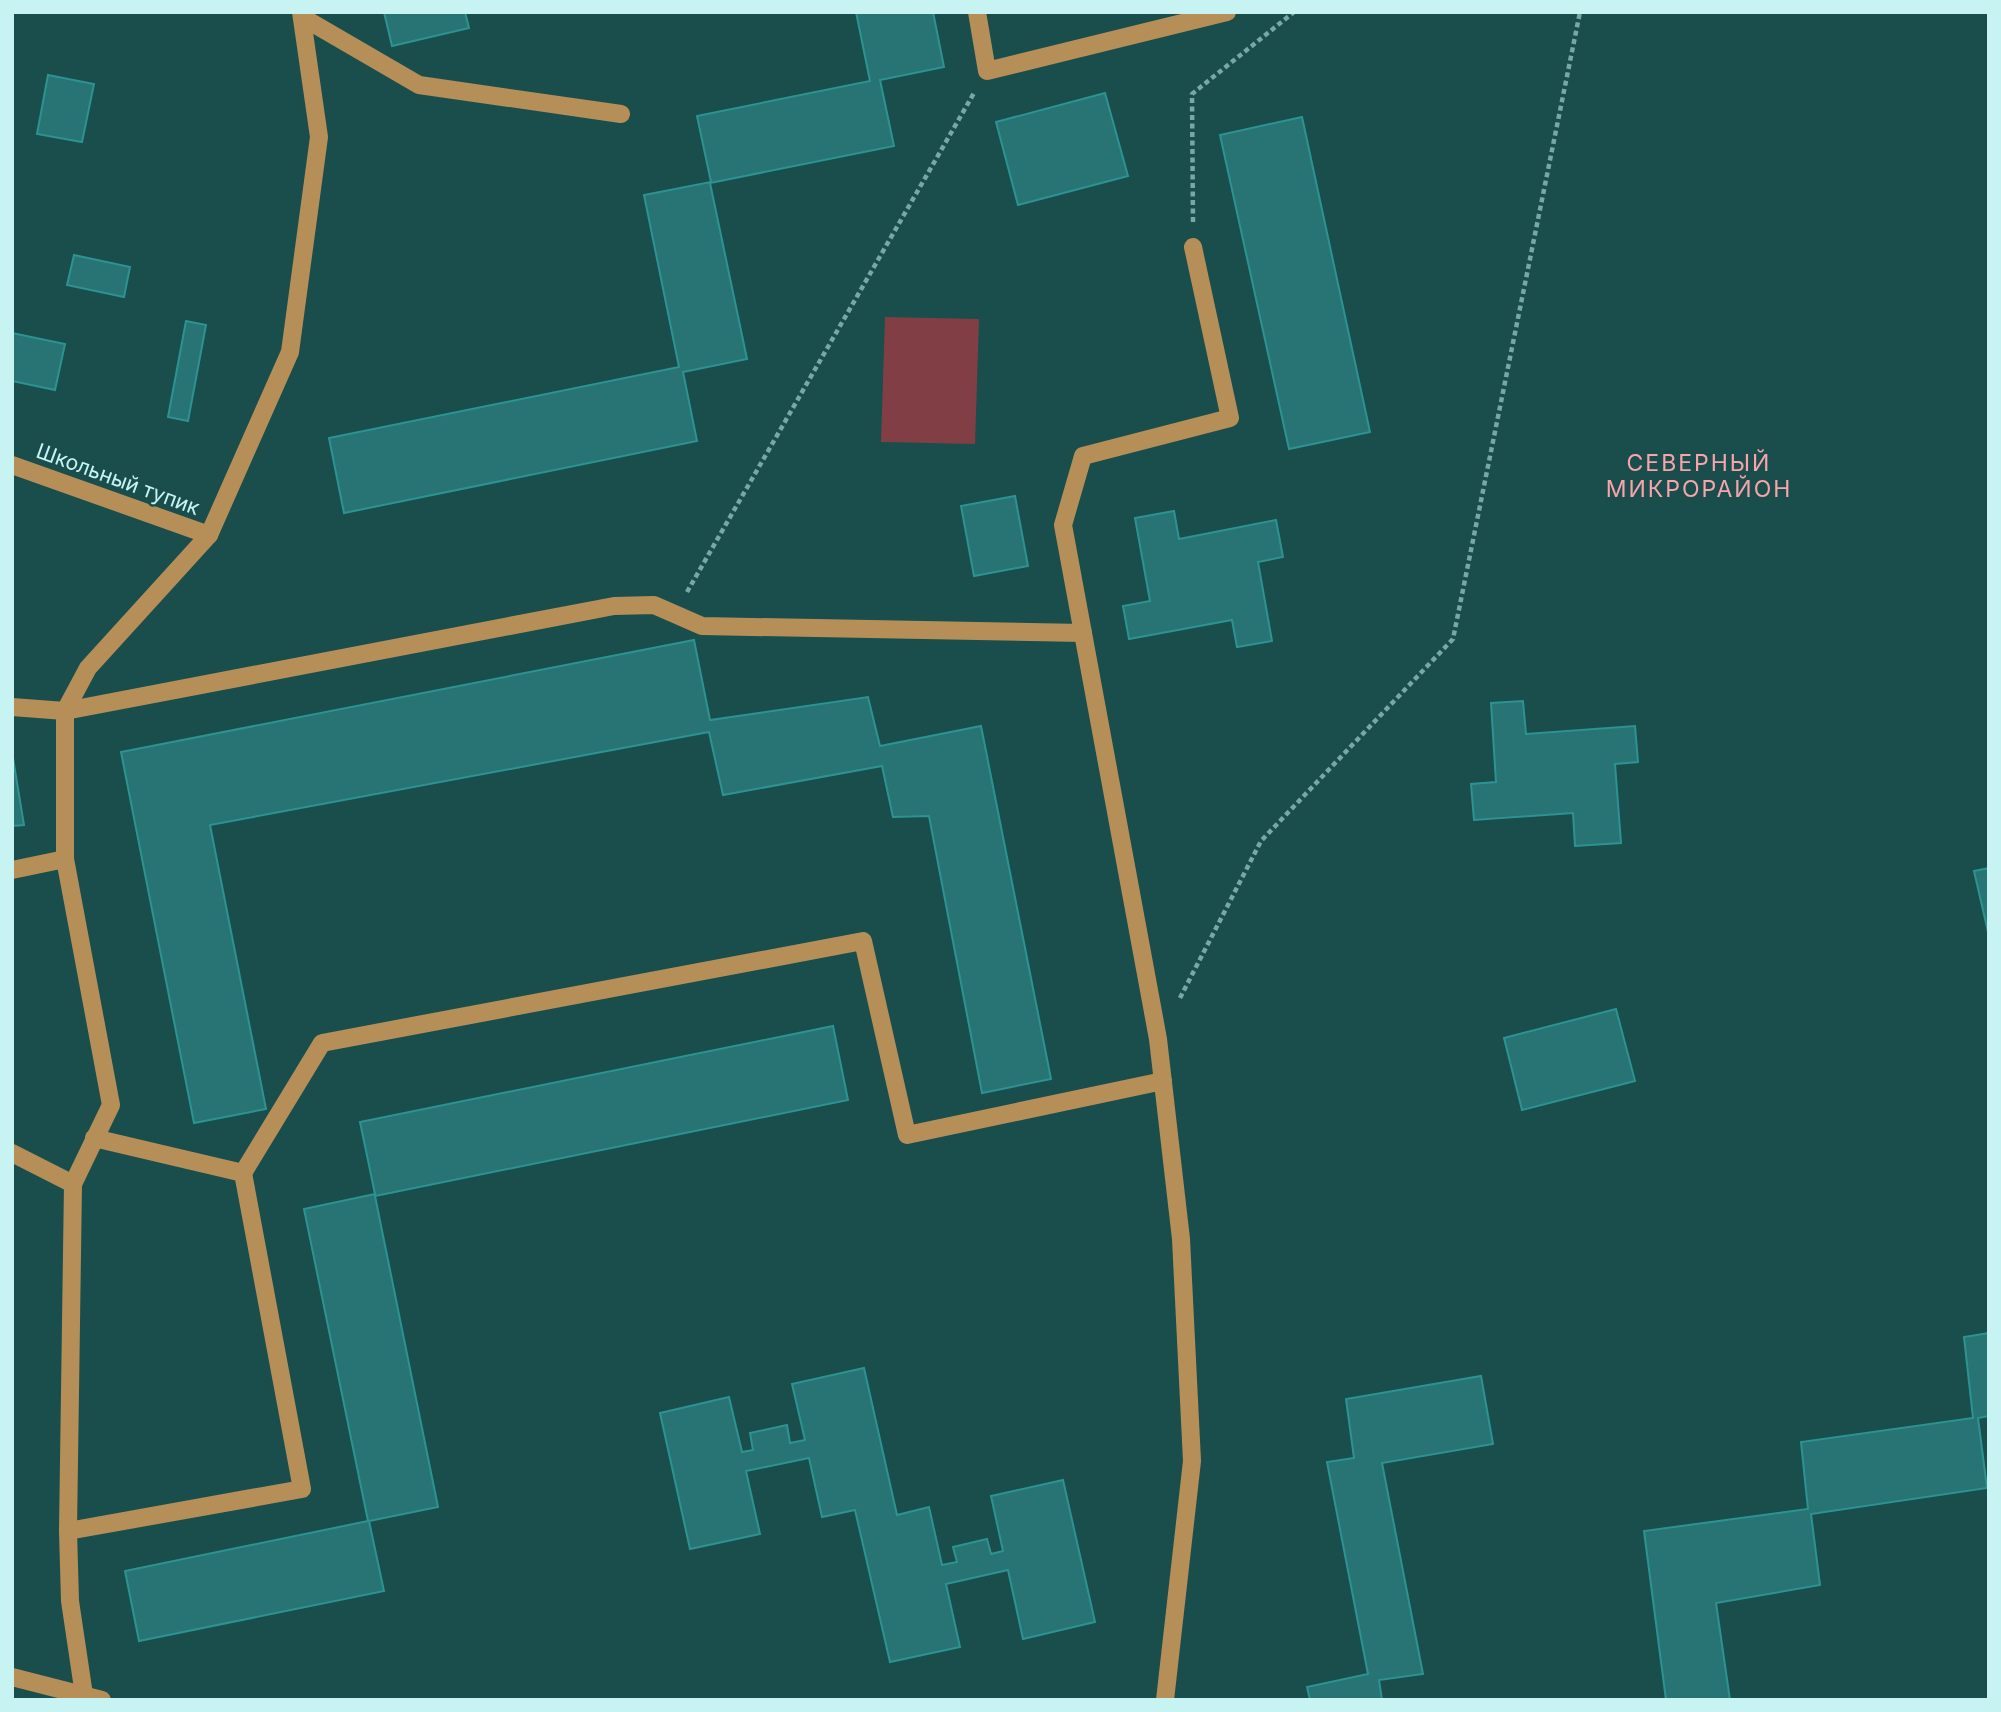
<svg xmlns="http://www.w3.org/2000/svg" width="2001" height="1712" font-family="Inter,sans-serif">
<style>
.green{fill:#813e45}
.building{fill:#287373;stroke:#2d9392;stroke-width:2}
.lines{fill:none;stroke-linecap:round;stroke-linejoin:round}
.path{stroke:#78a8a6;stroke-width:4.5;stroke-dasharray:5 3.5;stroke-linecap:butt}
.minor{stroke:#b68f58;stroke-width:18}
.labels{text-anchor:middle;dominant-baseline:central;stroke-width:5;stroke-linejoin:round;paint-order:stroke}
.street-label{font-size:21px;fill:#c7f4f2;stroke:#1a4e4d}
.neighbourhood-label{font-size:23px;letter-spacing:2px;fill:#f8a4aa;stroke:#1a4e4d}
</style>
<rect width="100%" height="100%" fill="#1a4e4d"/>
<!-- green -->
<path class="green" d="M885,317L979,319L975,444L881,442Z"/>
<!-- building -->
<g class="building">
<path d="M384,12H465L469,28L392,46Z"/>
<path d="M856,12H933L944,67L880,80L894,146L710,183L747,359L683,372L697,441L344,513L329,438L679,367L644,195L711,182L697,116L870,81Z"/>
<path d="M48,75L94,84L82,142L37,134Z"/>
<path d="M1105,93L1128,176L1018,205L996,122Z"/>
<path d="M1302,117L1370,432L1289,449L1220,135Z"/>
<path d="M74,255L130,267L124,297L67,285Z"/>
<path d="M186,321L206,325L188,421L168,417Z"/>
<path d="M12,333L65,344L55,390L12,381Z"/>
<path d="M1015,496L1028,566L974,576L961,506Z"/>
<path d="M1174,511L1179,539L1276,520L1283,557L1258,562L1272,641L1237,647L1232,620L1129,639L1123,606L1150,601L1135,518Z"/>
<path d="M694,640L710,720L868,697L880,746L981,726L1051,1079L982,1093L929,816L893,817L882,766L723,795L709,732L210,825L266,1109L194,1123L121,752Z"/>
<path d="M1523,701L1526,734L1635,726L1638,762L1615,764L1621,843L1575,846L1573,813L1474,820L1471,784L1496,782L1491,703Z"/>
<path d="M12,752L24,825L12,826Z"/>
<path d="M1989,868V936L1974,871Z"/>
<path d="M1616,1009L1635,1081L1522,1110L1504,1038Z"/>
<path d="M833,1026L848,1100L375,1196L438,1507L369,1521L384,1591L139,1641L125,1571L368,1521L304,1209L375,1194L360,1122Z"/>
<path d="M1989,1333V1416L1978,1418L1987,1488L1811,1514L1820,1585L1716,1603L1730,1700H1666L1644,1531L1808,1509L1801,1442L1973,1418L1964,1337Z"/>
<path d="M864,1368L897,1515L929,1507L942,1565L957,1562L953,1547L987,1539L991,1554L1003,1551L991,1496L1063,1480L1095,1622L1023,1639L1008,1570L946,1584L960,1647L890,1662L855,1510L822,1517L809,1458L746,1471L760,1534L690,1549L660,1413L729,1397L742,1452L753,1450L750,1433L787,1425L790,1443L805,1440L792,1384Z"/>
<path d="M1481,1376L1493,1444L1382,1463L1423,1674L1379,1680L1382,1700H1310L1307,1687L1368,1674L1327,1462L1354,1458L1346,1399Z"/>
</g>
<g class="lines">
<!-- path -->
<g class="path">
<path d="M1193,222L1192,94L1294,12"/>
<path d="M687,592L974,93"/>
<path d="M1180,998L1261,841L1453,639L1580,12"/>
</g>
<!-- minor -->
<g class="minor">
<path d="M977,12L987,71L1227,12"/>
<path d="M302,17L419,85L621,114"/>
<path d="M12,465L209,535"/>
<path d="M12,707L65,711L614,606L654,605L702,626L1083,633"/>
<path d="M12,870L65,859"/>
<path d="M12,1153L73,1184"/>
<path d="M243,1173L322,1043L863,941L907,1135L1163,1081"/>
<path d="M68,1531L302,1489L243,1173L94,1138"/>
<path d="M12,1677L102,1700"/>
<path d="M84,1695L70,1601L68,1531L73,1184L111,1105L65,859V711L88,668L209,535L290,352L319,137L301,12"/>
<path d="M1165,1700L1192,1461L1181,1239L1158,1039L1063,525L1083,456L1230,418L1193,247"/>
</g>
</g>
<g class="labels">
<!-- street labels -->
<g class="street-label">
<text transform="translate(118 479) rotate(20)">Школьный тупик</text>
</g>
<!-- neighbourhood labels -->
<g class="neighbourhood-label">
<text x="1699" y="463">СЕВЕРНЫЙ<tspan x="1699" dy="26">МИКРОРАЙОН</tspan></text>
</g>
</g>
<!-- border -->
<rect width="2001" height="1712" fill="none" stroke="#c7f4f2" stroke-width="28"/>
</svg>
